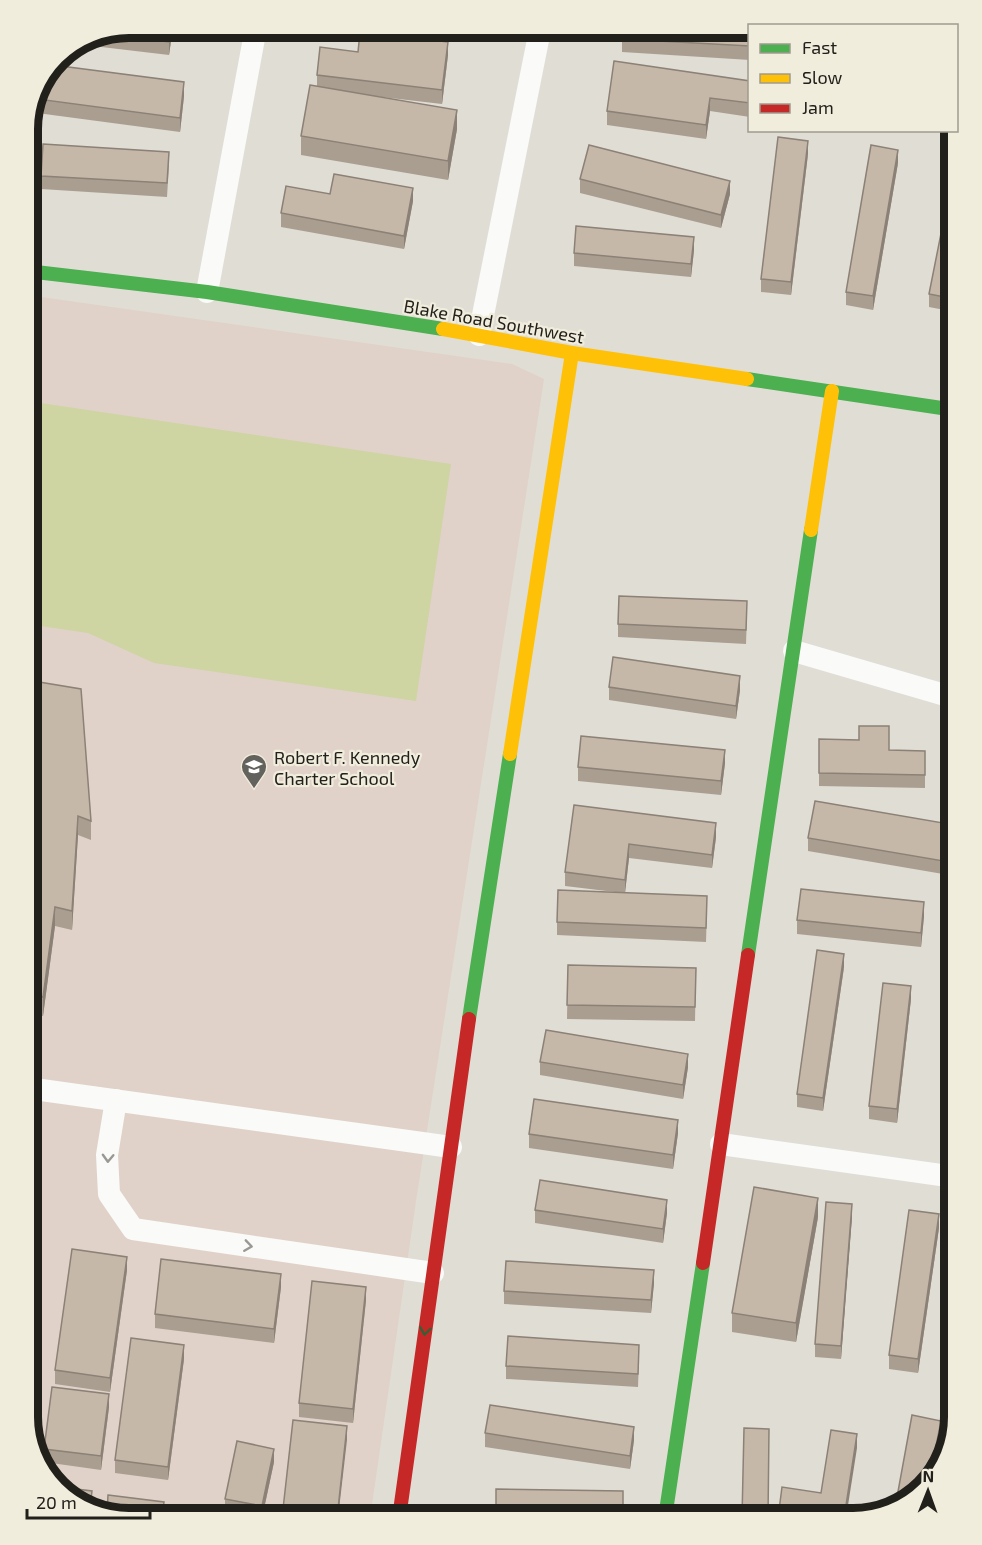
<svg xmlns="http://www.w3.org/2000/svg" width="982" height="1545" font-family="'Exo 2',sans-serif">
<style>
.education{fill:#e0d2c8}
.park{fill:#ced4a2}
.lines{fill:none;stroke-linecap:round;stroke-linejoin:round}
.lane{stroke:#fafaf9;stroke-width:22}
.fast{stroke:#4caf50;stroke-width:14}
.slow{stroke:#ffc107;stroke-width:14}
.jam{stroke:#c62828;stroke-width:14}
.wall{fill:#aa9e90}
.shaded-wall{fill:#8b8176}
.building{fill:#c6b8a8;stroke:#8b8176;stroke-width:1.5}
.oneway{stroke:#999895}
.oneway2{stroke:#356033}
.labels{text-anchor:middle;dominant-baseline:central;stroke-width:4.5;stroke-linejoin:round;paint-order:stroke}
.street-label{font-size:18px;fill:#22201b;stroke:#f1eddd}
.poi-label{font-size:18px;fill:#22201b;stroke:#f1eddd;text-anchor:start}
.rim{fill:none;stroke:#22201b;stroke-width:8}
</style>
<rect width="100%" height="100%" fill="#e0ddd5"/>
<!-- education -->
<path class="education" d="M27,295L512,364L544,379L416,1201L370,1518H122L72,1501L38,1462L27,1417Z"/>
<!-- park -->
<path class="park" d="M27,401L451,464L416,701L154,663L88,633L27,624Z"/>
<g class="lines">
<!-- lane -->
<g class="lane">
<path d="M207,292L255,33"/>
<path d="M479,335L540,30"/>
<path d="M794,651L955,698"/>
<path d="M27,1088L451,1147"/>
<path d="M116,1100L107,1155L109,1194L133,1229L433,1273"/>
<path d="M721,1144L955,1177"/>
</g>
<!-- fast -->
<g class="fast">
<path d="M27,271L207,292L443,329"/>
<path d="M747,379L955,410"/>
<path d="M748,955L811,530"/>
<path d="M469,1019L510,754"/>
<path d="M665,1518L703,1263"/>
</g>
<!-- slow -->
<g class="slow">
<path d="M443,329L572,353L747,379"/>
<path d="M811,530L832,391"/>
<path d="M510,754L572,353"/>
</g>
<!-- jam -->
<g class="jam">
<path d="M703,1263L748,955"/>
<path d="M399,1518L469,1019"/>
</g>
</g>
<!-- wall -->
<g class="wall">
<path d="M750,28V60L622,52V39Z"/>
<path d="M172,34L169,55L76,44L90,35Z"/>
<path d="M358,52L448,55L442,104L373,96L457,129L448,180L301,155V136L317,86V75Z"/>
<path d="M53,65L184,96L180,132L37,113V101Z"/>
<path d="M750,81V117L710,111L706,139L607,125V111Z"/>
<path d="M808,154L791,295L761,292V279Z"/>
<path d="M898,163L873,310L846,305V292Z"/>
<path d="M955,163V312L929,307V294Z"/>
<path d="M169,165L167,197L41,189V176Z"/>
<path d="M580,179L730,194L721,228L580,193Z"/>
<path d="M330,194L413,201L404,249L281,227V213Z"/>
<path d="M694,250L691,277L574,266V253Z"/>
<path d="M747,615L746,644L618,637V624Z"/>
<path d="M27,680L91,821V840L78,835L72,930L55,926L43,1016L27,1013Z"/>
<path d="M609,687L740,690L736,719L609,700Z"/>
<path d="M819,739L889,750L925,751V788L819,786Z"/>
<path d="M725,763L721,795L578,781V767Z"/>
<path d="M574,805L716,837L712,868L629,858L625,892L707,909L706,942L557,935V922L615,892L565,886V872Z"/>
<path d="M808,838H955L949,875L808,851Z"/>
<path d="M924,916L921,947L797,934V920Z"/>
<path d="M568,965L696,968L695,1021L567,1019Z"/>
<path d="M844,967L823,1111L797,1107V1094Z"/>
<path d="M955,990V1130L942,1128V1115Z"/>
<path d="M911,999L897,1123L869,1119V1106Z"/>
<path d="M540,1062L688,1067L683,1099L540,1075Z"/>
<path d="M678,1133L673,1169L529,1148V1134Z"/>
<path d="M535,1210L667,1213L663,1243L535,1223Z"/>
<path d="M818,1217L796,1342L732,1332V1313Z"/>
<path d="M852,1217L841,1359L815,1357V1344Z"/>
<path d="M939,1228L918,1373L889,1369V1355Z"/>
<path d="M127,1270L110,1392L55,1384V1370Z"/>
<path d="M654,1283L651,1313L504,1304V1291Z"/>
<path d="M281,1287L274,1343L155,1328V1314Z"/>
<path d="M366,1300L353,1423L299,1417V1403Z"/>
<path d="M639,1358L638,1387L506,1379V1366Z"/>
<path d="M184,1359L168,1480L115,1473V1460Z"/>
<path d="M109,1407L101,1470L44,1462V1449Z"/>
<path d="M485,1433L634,1440L630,1469L485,1447Z"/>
<path d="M274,1462L262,1518H252L225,1512V1499Z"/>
</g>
<!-- shaded-wall -->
<g class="shaded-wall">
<path d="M170,34H172L169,55V42Z"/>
<path d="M448,42V55L442,104V90Z"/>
<path d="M184,82V96L180,132V118Z"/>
<path d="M710,98V111L706,139V125Z"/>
<path d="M457,110V129L448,180V161Z"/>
<path d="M808,141V154L791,295V282Z"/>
<path d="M898,150V163L873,310V296Z"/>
<path d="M730,181V194L721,228V215Z"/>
<path d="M413,188V201L404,249V236Z"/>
<path d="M694,237V250L691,277V264Z"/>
<path d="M740,676V690L736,719V706Z"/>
<path d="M725,750V763L721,795V781Z"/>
<path d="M78,816V835L72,930V911Z"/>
<path d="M716,823V837L712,868V855Z"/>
<path d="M955,825V838L949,875V862Z"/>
<path d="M629,844V858L625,893V880Z"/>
<path d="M924,902V916L921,947V933Z"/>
<path d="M55,907V926L43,1016V997Z"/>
<path d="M844,954V967L823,1111V1098Z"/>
<path d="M911,986V999L897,1123V1109Z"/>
<path d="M688,1054V1067L683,1099V1085Z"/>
<path d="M678,1120V1133L673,1169V1155Z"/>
<path d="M818,1198V1217L796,1342V1323Z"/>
<path d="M667,1200V1213L663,1243V1229Z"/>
<path d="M852,1204V1217L841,1359V1346Z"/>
<path d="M939,1214V1228L918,1373V1359Z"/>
<path d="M127,1257V1270L110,1392V1378Z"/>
<path d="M654,1270V1283L651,1313V1300Z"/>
<path d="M281,1274V1287L274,1343V1329Z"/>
<path d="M366,1287V1300L353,1423V1409Z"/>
<path d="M184,1345V1359L168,1480V1467Z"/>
<path d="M109,1394V1407L101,1470V1456Z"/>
<path d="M941,1421V1434L932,1478L929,1481Z"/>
<path d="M347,1426V1440L338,1518H337Z"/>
<path d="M634,1427V1440L630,1469V1456Z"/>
<path d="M857,1434V1448L846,1518H844Z"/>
<path d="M274,1449V1462L262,1518V1506Z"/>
</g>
<!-- building -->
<g class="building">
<path d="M750,28V46L622,39L623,30Z"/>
<path d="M360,32H370L448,42L442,90L317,75L320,47L358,52Z"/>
<path d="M109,34H170L169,42Z"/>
<path d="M614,61L750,81V103L710,98L706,125L607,111Z"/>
<path d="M53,65L184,82L180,118L37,99Z"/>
<path d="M310,85L457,110L448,161L301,136Z"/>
<path d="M778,137L808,141L791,282L761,279Z"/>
<path d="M43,144L169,152L167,183L41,176Z"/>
<path d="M589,145L730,181L721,215L580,179Z"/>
<path d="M871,145L898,150L873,296L846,292Z"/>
<path d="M955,163V299L929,294Z"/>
<path d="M334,174L413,188L404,236L281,213L286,186L330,194Z"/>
<path d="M576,226L694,237L691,264L574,253Z"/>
<path d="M619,596L747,601L746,630L618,624Z"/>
<path d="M613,657L740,676L736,706L609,687Z"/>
<path d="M27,680L81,689L91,821L78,816L72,911L55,907L43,997L27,994Z"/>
<path d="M859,726H889V750L925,751V775L819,773V739L859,740Z"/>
<path d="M581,736L725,750L721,781L578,767Z"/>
<path d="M815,801L955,825L949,862L808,838Z"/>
<path d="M574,805L716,823L712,855L629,844L625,880L565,872Z"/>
<path d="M801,889L924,902L921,933L797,920Z"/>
<path d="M558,890L707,896L706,928L557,922Z"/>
<path d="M817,950L844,954L823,1098L797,1094Z"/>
<path d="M568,965L696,968L695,1007L567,1005Z"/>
<path d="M883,983L911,986L897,1109L869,1106Z"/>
<path d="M955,990V1116L942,1115Z"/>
<path d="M546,1030L688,1054L683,1085L540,1062Z"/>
<path d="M534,1099L678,1120L673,1155L529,1134Z"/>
<path d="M540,1180L667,1200L663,1229L535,1210Z"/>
<path d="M754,1187L818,1198L796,1323L732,1313Z"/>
<path d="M826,1202L852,1204L841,1346L815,1344Z"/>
<path d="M909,1210L939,1214L918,1359L889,1355Z"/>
<path d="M72,1249L127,1257L110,1378L55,1370Z"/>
<path d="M161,1259L281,1274L274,1329L155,1314Z"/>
<path d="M506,1261L654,1270L651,1300L504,1291Z"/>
<path d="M312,1281L366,1287L353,1409L299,1403Z"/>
<path d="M508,1336L639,1345L638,1374L506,1366Z"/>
<path d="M131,1338L184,1345L168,1467L115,1460Z"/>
<path d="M52,1387L109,1394L101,1456L44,1449Z"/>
<path d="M490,1405L634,1427L630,1456L485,1433Z"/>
<path d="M912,1415L941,1421L929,1481L899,1507L895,1508Z"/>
<path d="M293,1420L347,1426L337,1518H282Z"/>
<path d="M744,1428L769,1429L768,1518H742Z"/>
<path d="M831,1430L857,1434L844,1518H778L782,1487L821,1493Z"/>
<path d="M237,1441L274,1449L262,1506L225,1499Z"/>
<path d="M60,1487L92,1491L90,1507L72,1501Z"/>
<path d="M496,1489L623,1491V1518L496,1517Z"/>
<path d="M108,1495L164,1502L162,1518H122L107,1513Z"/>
</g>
<!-- one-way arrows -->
<defs><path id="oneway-chevron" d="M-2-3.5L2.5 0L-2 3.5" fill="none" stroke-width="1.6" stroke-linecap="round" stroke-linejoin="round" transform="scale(1.5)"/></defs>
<g class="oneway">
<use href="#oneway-chevron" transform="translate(108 1158) rotate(92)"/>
<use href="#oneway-chevron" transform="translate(248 1246) rotate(8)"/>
</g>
<use class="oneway2" href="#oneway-chevron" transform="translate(425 1331) rotate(98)"/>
<!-- icons -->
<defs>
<symbol id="school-pin" viewBox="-11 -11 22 30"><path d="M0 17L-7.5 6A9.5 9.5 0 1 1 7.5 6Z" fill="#64625c" stroke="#f1eddd"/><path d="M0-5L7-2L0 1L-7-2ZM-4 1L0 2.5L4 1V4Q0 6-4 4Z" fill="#fff"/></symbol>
</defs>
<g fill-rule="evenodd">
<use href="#school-pin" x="239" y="752" width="30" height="40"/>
</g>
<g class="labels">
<!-- street labels -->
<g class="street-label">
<text transform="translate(494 321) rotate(10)">Blake Road Southwest</text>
</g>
<!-- poi labels -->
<g class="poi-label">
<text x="274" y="757">Robert F. Kennedy<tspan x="274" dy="21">Charter School</tspan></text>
</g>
</g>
<!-- crop -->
<path d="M0 0H982V1545H0ZM129 38H853A91 91 0 0 1 944 129V1417A91 91 0 0 1 853 1508H129A91 91 0 0 1 38 1417V129A91 91 0 0 1 129 38Z" fill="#f1eddd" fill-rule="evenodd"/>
<path class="rim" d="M129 38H853A91 91 0 0 1 944 129V1417A91 91 0 0 1 853 1508H129A91 91 0 0 1 38 1417V129A91 91 0 0 1 129 38Z"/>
<!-- legend -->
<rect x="748" y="24" width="210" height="108" fill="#f1eddd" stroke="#9e9b8f" stroke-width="1.5"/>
<rect x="760" y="44" width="30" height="9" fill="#4caf50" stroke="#9e9b8f" stroke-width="1.5"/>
<text x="802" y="54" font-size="18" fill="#22201b">Fast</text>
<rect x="760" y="74" width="30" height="9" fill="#ffc107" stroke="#9e9b8f" stroke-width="1.5"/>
<text x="802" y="84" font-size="18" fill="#22201b">Slow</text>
<rect x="760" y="104" width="30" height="9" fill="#c62828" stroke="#9e9b8f" stroke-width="1.5"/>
<text x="802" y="114" font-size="18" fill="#22201b">Jam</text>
<!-- north arrow -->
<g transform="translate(928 1491) rotate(1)" stroke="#f1eddd" stroke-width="4.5" paint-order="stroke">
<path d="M0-4.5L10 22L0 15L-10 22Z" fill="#22201b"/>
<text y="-9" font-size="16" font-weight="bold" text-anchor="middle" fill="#22201b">N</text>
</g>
<!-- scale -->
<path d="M27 1509v9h123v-9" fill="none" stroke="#22201b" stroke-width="3"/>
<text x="36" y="1509" font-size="18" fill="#22201b" stroke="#f1eddd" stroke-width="4.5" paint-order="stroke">20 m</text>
</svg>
